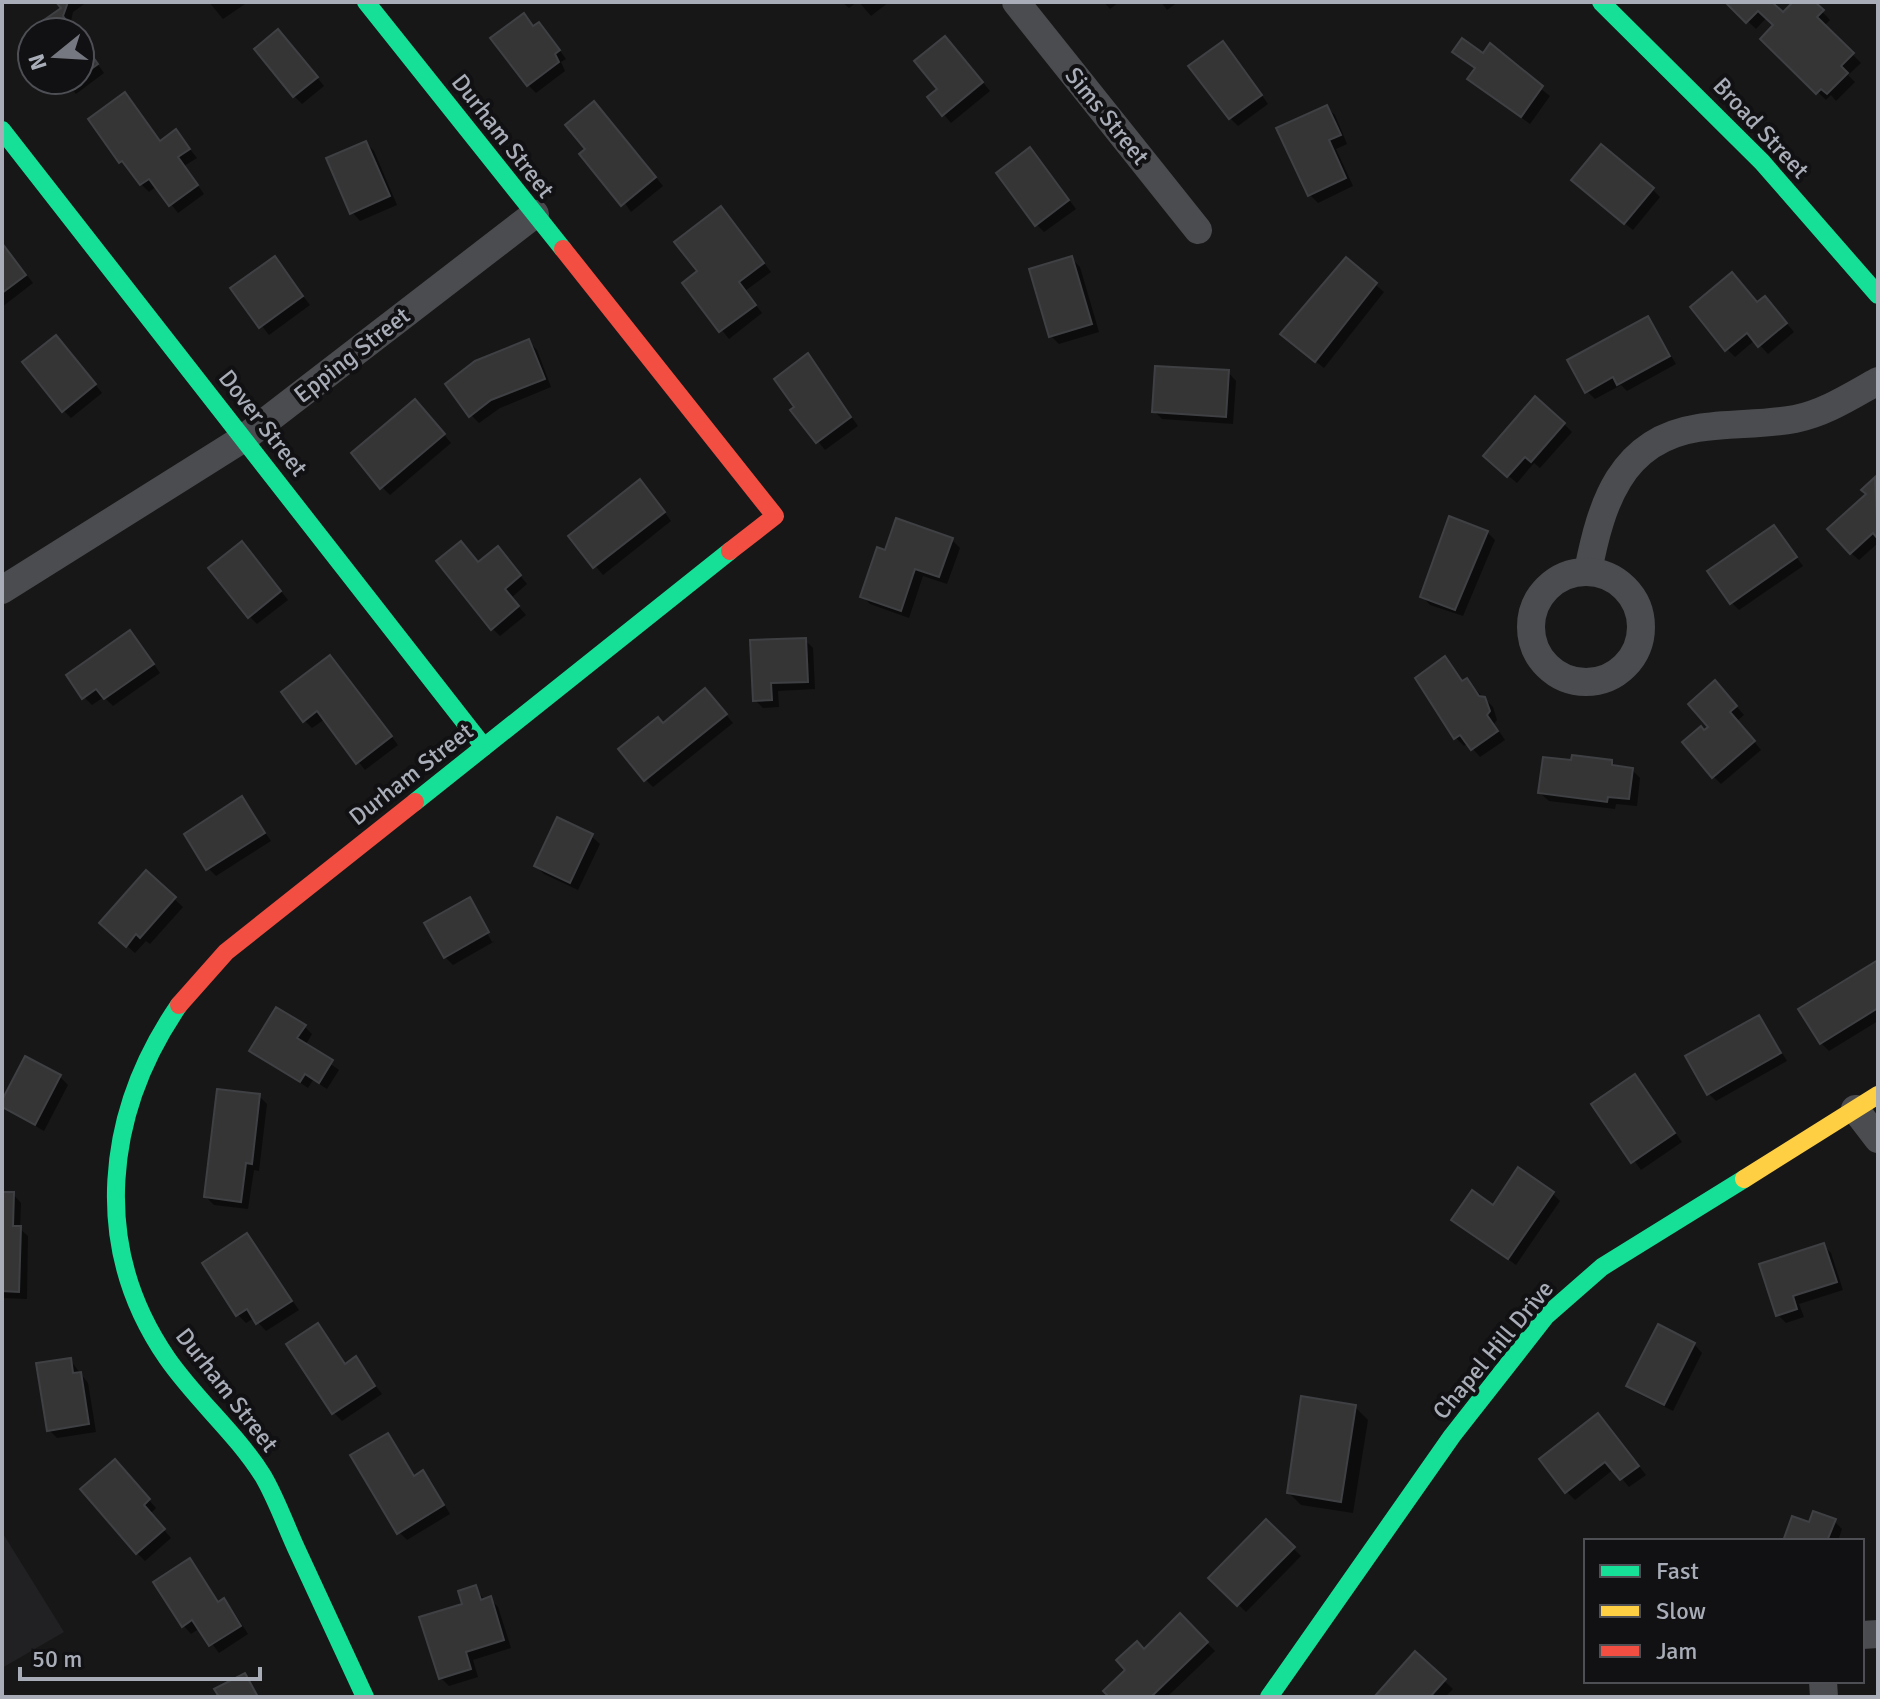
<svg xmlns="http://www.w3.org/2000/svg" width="1880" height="1699" font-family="Signika,sans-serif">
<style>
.built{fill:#212123}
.shadow{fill:#0007}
.building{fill:#353536;stroke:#3f4043;stroke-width:2}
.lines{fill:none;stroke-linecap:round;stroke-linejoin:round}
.street{stroke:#4b4c50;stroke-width:28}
.fast{stroke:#16e098;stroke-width:18}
.slow{stroke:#ffcf43;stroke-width:18}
.jam{stroke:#f24e42;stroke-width:18}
.labels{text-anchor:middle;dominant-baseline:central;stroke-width:8;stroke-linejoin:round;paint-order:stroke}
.street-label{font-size:24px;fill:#a8adb8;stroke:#111113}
</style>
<rect width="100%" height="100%" fill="#171717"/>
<!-- built -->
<path class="built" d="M2,1532L64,1632L2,1668Z"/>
<!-- shadow -->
<g class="shadow">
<path d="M59,2H87L73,12L70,26L75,32H32V36L30,33L63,8Z"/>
<path d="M209,2H248L223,19Z"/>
<path d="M842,2H857L849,8Z"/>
<path d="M859,2H889L871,16Z"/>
<path d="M1104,2H1119L1110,9Z"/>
<path d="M1161,2H1178L1167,10Z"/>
<path d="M1728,2H1778L1775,8L1783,15L1796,2H1813L1830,20L1824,26L1861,63L1848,75L1855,82L1836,101L1831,95L1826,100L1763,38L1776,25L1767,17L1756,29Z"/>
<path d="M523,16L534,27L547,33L566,59L561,62L565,71L536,93L528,85Z"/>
<path d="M80,39L104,73L76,94L64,80H80Z"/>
<path d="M286,39L324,86L302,104L294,96Z"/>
<path d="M953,46L990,91L951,123L930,98L940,89Z"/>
<path d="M1491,46L1521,67L1527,78L1550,96L1530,124L1478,86L1477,70L1463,59L1484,56Z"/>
<path d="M1231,52L1268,104L1238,126L1230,118Z"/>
<path d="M1326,107L1335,115L1347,144L1336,149L1353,186L1318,203L1310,195Z"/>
<path d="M602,111L663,186L631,212L587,149Z"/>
<path d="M90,119L161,142L176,132L197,158L184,166L204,194L178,213L157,186L149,192L141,184Z"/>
<path d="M366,143L374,151L397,205L360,221L352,212Z"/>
<path d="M1038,158L1076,209L1044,232L1036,224Z"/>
<path d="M1582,188L1652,189L1660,197L1633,230Z"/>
<path d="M729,217L771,272L745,291L762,313L729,339L685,283L700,272Z"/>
<path d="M2,243L33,283L2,307Z"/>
<path d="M274,258L310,305L269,335L233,288Z"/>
<path d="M1072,259L1080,267L1099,332L1059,344L1051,336Z"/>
<path d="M1346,260L1384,292L1324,368L1282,334Z"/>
<path d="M1758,304L1773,307L1794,332L1768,354L1755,340L1735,357L1727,349Z"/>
<path d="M1648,318L1676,364L1627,391L1621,385L1595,399L1587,391Z"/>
<path d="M529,342L537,350L551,387L500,408L479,423L471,415Z"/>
<path d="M64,345L102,393L71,418L63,410Z"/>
<path d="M808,356L858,426L825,450L793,410Z"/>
<path d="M1228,372L1236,381L1233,424L1162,419L1154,411Z"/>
<path d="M423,409L451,443L390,495L382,487Z"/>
<path d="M1564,424L1572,432L1540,468L1534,463L1517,483L1494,464Z"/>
<path d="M1875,480L1878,543L1859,560L1851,553Z"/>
<path d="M648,489L671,521L603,575L570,536Z"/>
<path d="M1774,527L1803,566L1739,610L1731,602Z"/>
<path d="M1487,532L1495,540L1463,616L1430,605L1422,596Z"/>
<path d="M952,540L960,548L947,584L923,576L909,618L870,604L862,596L886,552Z"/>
<path d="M250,552L288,600L257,624L249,616Z"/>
<path d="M505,557L527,584L511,598L526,615L500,636L492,628L479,564Z"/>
<path d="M805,640L813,648L815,689L778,691L779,707L763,708L755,700Z"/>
<path d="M138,641L160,673L113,706L104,697L92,705L84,697Z"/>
<path d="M1444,659L1463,682L1466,680L1493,707L1497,720L1494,724L1505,740L1480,757L1468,743L1464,746L1456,738L1431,703Z"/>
<path d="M338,665L398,745L365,770L325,719L312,728L304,720Z"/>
<path d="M1723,691L1744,715L1737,721L1761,750L1721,784L1713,776L1705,733L1711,727Z"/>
<path d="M713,699L733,723L653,787L645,779Z"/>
<path d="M1611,761L1618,768L1632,770L1640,778L1637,806L1616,804L1615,809L1549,801L1540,793L1573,762Z"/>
<path d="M242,799L271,841L216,876L208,868Z"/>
<path d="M591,836L600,844L578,890L544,874L536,866Z"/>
<path d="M146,873L183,907L150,944L146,941L135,953L110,931Z"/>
<path d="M469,900L492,942L495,941L453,965L445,957Z"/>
<path d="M1878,962V1021L1829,1051L1821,1043Z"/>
<path d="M1759,1017L1787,1061L1716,1101L1708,1093Z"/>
<path d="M304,1026L312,1034L305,1046L339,1070L327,1089L313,1080L308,1088L252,1051Z"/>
<path d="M1635,1076L1682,1142L1641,1170L1593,1104Z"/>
<path d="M60,1077L68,1085L44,1131L2,1106Z"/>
<path d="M259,1096L267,1104L259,1171L254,1170L248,1209L214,1205L206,1197Z"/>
<path d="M1552,1193L1560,1201L1516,1265L1454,1220Z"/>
<path d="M2,1194H13L21,1203L20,1229L28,1236L27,1299L2,1298Z"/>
<path d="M247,1236L299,1310L266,1331L254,1318L246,1323L238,1315Z"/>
<path d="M1823,1245L1831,1253L1843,1290L1799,1304L1804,1317L1786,1323L1778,1315Z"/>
<path d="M318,1325L346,1365L355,1359L382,1394L342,1421L334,1413Z"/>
<path d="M1694,1344L1702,1353L1673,1411L1637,1393L1629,1385Z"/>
<path d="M70,1360L88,1383L96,1432L57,1438L49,1430Z"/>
<path d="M1355,1407L1368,1420L1353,1513L1301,1505L1289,1493Z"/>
<path d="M1606,1424L1646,1475L1629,1487L1614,1469L1575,1500L1567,1492Z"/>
<path d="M388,1435L416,1477L423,1473L431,1481L450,1514L407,1540L399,1532Z"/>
<path d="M123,1470L156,1508L150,1514L171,1538L145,1561L137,1553Z"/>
<path d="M1834,1521L1842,1529L1838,1541H1785L1810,1524Z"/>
<path d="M1266,1522L1301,1556L1246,1612L1211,1578Z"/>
<path d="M190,1561L220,1603L224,1601L232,1609L248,1634L219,1653L200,1628L191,1634L183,1625Z"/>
<path d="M475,1588L485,1600L490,1599L498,1607L511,1648L473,1660L478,1677L449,1686L441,1678L464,1605Z"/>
<path d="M1180,1616L1215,1651L1167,1697H1112L1144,1651Z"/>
<path d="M1415,1654L1453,1689L1445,1697H1377Z"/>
</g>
<!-- building -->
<g class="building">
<path d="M56,2H68L63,16L75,32H32V39L27,32L61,8Z"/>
<path d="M1725,2H1772L1783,12L1793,2H1815L1824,10L1817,17L1854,53L1841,66L1848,73L1827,94L1821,89L1816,94L1760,39L1773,25L1758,11L1746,23Z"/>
<path d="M524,13L533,26L539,22L560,50L555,54L559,62L527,86L490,38Z"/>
<path d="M278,29L318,77L293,97L254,49Z"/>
<path d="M945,36L983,82L942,116L927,97L937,89L914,61Z"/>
<path d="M1462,38L1483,53L1490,43L1543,86L1521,117L1467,79L1475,68L1452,52Z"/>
<path d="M80,39L98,64L80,77Z"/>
<path d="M1223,41L1262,95L1229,119L1188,66Z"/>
<path d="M125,92L160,141L176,129L190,149L178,157L198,185L169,206L149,179L140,185L122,161L119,163L88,119Z"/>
<path d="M594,101L656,177L621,206L579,154L585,149L565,125Z"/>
<path d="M1327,105L1341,135L1329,140L1346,178L1308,196L1276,128Z"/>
<path d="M366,141L390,196L350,214L326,158Z"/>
<path d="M1601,144L1654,188L1624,224L1571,180Z"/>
<path d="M1030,147L1069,200L1035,226L996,173Z"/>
<path d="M721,206L764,263L739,282L756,305L719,332L682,283L697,271L674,242Z"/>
<path d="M2,243L26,275L2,293Z"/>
<path d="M275,256L303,296L259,328L230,288Z"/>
<path d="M1072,256L1092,324L1049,337L1029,269Z"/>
<path d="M1346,257L1377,283L1315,362L1280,334Z"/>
<path d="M1732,272L1757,302L1765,296L1787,323L1758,347L1747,333L1725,351L1690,307Z"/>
<path d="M1648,316L1670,356L1617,385L1613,377L1585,393L1567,360Z"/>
<path d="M56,335L96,384L62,412L22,362Z"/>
<path d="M529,339L545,379L491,400L469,417L445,384L475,361Z"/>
<path d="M808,353L851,417L816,443L790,410L794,407L774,379Z"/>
<path d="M1155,366L1229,370L1226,417L1152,412Z"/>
<path d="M1535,396L1565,423L1531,462L1525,457L1507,477L1483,456Z"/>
<path d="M415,399L445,434L380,489L351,453Z"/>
<path d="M1875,477L1878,539L1873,533L1850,554L1827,529L1866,494L1861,490Z"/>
<path d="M640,479L665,512L593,568L568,536Z"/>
<path d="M1449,516L1488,531L1455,610L1420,597Z"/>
<path d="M896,518L953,538L939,577L915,569L901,611L860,597L877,547L885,550Z"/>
<path d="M1774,525L1797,557L1730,604L1707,571Z"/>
<path d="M242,541L281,591L248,618L208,568Z"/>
<path d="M461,541L478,562L498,546L521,575L505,589L519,606L491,630L436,561Z"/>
<path d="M130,630L154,664L104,699L96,689L82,699L66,675Z"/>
<path d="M806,638L808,682L771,683L772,700L753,701L750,640Z"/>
<path d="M330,655L392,736L356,764L317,711L303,722L281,692Z"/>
<path d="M1445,656L1462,681L1467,678L1479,696L1485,697L1490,711L1487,715L1498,731L1471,750L1460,735L1454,739L1415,678Z"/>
<path d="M1715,680L1737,706L1730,712L1755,741L1712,778L1682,742L1701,726L1704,730L1708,727L1688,704Z"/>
<path d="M705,688L727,714L644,781L618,749L658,717L663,723Z"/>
<path d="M1572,755L1612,760V765L1633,768L1629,799L1608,797L1607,802L1538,793L1543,757L1571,760Z"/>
<path d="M242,796L265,833L206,870L184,834Z"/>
<path d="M557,817L593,834L570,883L534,866Z"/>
<path d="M146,870L176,897L140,938L136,934L126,947L99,923Z"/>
<path d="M470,897L489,932L444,958L424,923Z"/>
<path d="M1878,960V1008L1820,1044L1798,1009Z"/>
<path d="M276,1007L306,1025L297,1038L333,1060L319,1083L305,1074L300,1082L249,1051Z"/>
<path d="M1759,1015L1781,1053L1707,1095L1685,1056Z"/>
<path d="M25,1056L61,1075L35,1125L2,1107V1100Z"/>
<path d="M1635,1074L1675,1133L1631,1163L1591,1104Z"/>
<path d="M217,1089L260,1094L252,1164L246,1163L241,1202L204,1197Z"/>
<path d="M1518,1167L1554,1192L1508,1259L1451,1220L1472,1190L1493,1205Z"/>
<path d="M2,1192H14L13,1226H21L19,1292L2,1291Z"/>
<path d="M247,1233L292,1301L256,1324L247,1309L236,1316L202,1263Z"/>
<path d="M1824,1243L1837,1282L1793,1296L1797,1309L1776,1316L1759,1264Z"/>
<path d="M318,1323L345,1364L356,1356L375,1386L332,1414L286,1344Z"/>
<path d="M1658,1324L1695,1343L1664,1405L1626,1386Z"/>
<path d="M71,1358L73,1373L81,1372L89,1424L47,1431L36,1363Z"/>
<path d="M1301,1396L1356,1405L1341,1502L1287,1493Z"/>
<path d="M1598,1413L1639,1466L1620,1480L1605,1462L1565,1493L1539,1459Z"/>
<path d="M388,1433L414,1476L423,1470L444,1505L397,1534L350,1455Z"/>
<path d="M115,1459L150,1499L144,1505L165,1529L136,1554L80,1489Z"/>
<path d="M1813,1511L1836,1519L1827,1541H1783L1792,1516L1809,1522Z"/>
<path d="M1266,1519L1295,1547L1237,1606L1208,1578Z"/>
<path d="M190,1558L218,1602L224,1598L241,1626L209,1646L192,1620L182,1627L153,1582Z"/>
<path d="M476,1585L481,1600L491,1596L504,1640L466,1652L471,1669L439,1679L419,1617L462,1604L458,1591Z"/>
<path d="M1180,1613L1208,1642L1151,1697H1109L1103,1691L1125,1670L1116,1660L1137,1641L1144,1649Z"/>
<path d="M1415,1651L1446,1679L1430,1697H1374Z"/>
<path d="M245,1673L258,1697H219L214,1689Z"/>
</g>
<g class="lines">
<!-- street -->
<g class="street">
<path d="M1016,2L1198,230"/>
<path d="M1588,571C1601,505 1620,440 1698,428C1730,423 1763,425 1795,419C1825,413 1851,396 1878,381"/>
<circle cx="1586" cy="627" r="55"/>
<path d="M2,590L244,438L535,214"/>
<path d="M1855,1109L1878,1139"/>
<path d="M1862,1635L1878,1634"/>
<path d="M1823,1681L1824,1697"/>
</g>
<!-- fast -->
<g class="fast">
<path d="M366,2L563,249"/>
<path d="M1601,2L1762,162L1878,295"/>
<path d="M2,130L484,747"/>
<path d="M415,802L730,551"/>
<path d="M179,1005C105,1113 90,1246 167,1358C196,1400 236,1433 263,1476C276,1498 285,1524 296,1548C319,1597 342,1647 365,1697"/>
<path d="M1269,1697L1452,1436L1546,1316L1602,1267L1744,1179"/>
</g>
<!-- slow -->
<path class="slow" d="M1744,1179L1878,1095"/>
<!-- jam -->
<g class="jam">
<path d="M563,249L775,516L730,551"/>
<path d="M179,1005L226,952L415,802"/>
</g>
</g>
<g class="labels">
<!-- street labels -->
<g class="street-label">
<text transform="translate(1107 116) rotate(51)">Sims Street</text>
<text transform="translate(1761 128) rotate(47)">Broad Street</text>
<text transform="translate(503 136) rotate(52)">Durham Street</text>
<text transform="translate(352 355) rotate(-38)">Epping Street</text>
<text transform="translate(263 423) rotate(52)">Dover Street</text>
<text transform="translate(411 774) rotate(-38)">Durham Street</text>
<text transform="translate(1493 1350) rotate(-50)">Chapel Hill Drive</text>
<text transform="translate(227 1390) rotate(52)">Durham Street</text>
</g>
</g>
<!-- border -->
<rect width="1880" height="1699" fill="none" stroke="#a8adb8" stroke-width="8"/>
<!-- legend -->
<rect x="1584" y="1539" width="280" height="144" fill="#111113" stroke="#4d4f55" stroke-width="2"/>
<rect x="1600" y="1565" width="40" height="12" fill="#16e098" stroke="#4d4f55" stroke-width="2"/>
<text x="1656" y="1579" font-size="24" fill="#a8adb8">Fast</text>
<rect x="1600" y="1605" width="40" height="12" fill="#ffcf43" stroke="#4d4f55" stroke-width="2"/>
<text x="1656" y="1619" font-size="24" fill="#a8adb8">Slow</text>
<rect x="1600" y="1645" width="40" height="12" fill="#f24e42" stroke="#4d4f55" stroke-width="2"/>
<text x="1656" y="1659" font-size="24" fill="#a8adb8">Jam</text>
<!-- north arrow -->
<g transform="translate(56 56) rotate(252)"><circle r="38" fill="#111113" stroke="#4d4f55" stroke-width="2"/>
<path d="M0-6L14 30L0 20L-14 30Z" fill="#757880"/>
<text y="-12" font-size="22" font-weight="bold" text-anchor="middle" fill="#a8adb8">N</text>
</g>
<!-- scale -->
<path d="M20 1667v12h240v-12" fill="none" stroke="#a8adb8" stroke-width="4"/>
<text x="32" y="1667" font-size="24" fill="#a8adb8" stroke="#111113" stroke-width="6" paint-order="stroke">50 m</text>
</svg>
